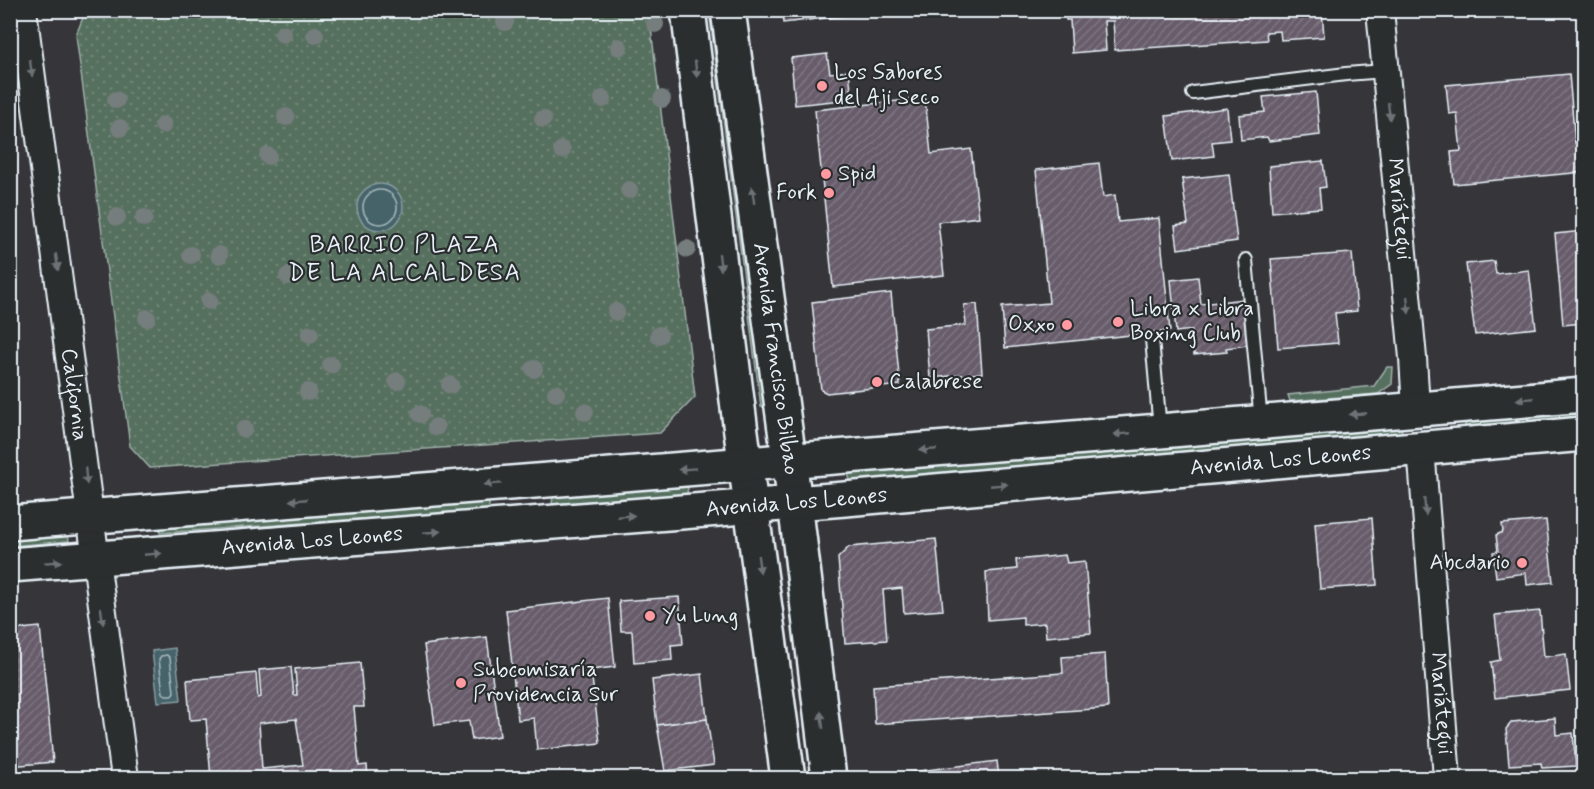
<svg xmlns="http://www.w3.org/2000/svg" width="1594" height="789" font-family="Mynerve,sans-serif">
<style>
.grass{fill:#57705e;stroke:#a0b0ab;stroke-width:1.5}
.park{fill:url(#park-dots);stroke:#a0b0ab;stroke-width:1.5}
.water{fill:#47646a;stroke:#879ca3;stroke-width:1.5}
.lines{fill:none;stroke-linecap:round;stroke-linejoin:round}
.shore{stroke:#a8b9bf;stroke-width:1.5}
.building{fill:url(#building-hatch);stroke:#e8f1f8;stroke-width:1.5;fill-rule:evenodd}
.lane-casing{stroke:#e8f1f8;stroke-width:16}
.street-casing{stroke:#e8f1f8;stroke-width:30}
.primary-casing{stroke:#e8f1f8;stroke-width:38}
.lane{stroke:#2a2d2e;stroke-width:12}
.street{stroke:#2a2d2e;stroke-width:26}
.primary{stroke:#2a2d2e;stroke-width:33}
.tree{fill:#747d7d}
.oneway{fill:#6c7275}
.poi-dot{fill:#ff9aa2;stroke:#2a2d2e;stroke-width:2}
.labels{text-anchor:middle;dominant-baseline:central;stroke-width:4.5;stroke-linejoin:round;paint-order:stroke}
.poi-label{font-size:22px;fill:#e8f1f8;stroke:#2a2d2e;text-anchor:start}
.street-label{font-size:22px;fill:#e8f1f8;stroke:#2a2d2e}
.neighbourhood-label{font-size:24px;letter-spacing:1.5px;fill:#e8f1f8;stroke:#2a2d2e}
</style>
<defs>
<pattern id="park-dots" width="8" height="8" patternUnits="userSpaceOnUse" patternTransform="scale(1.5)"><rect width="8" height="8" fill="#57705e"/><path d="M2 2h.1M6 6h.1" fill="none" stroke="#6f8576" stroke-width="1.8" stroke-linecap="round"/></pattern>
<pattern id="building-hatch" width="6" height="6" patternUnits="userSpaceOnUse" patternTransform="scale(1.5)"><rect width="6" height="6" fill="#675c6b"/><path d="M-1 1l2-2M0 6l6-6M5 7l2-2" fill="none" stroke="#7d7481"/></pattern>
</defs>
<rect width="100%" height="100%" fill="#36363a"/>
<filter id="ink" filterUnits="userSpaceOnUse"><feTurbulence type="fractalNoise" baseFrequency=".0167" numOctaves="2"/><feDisplacementMap in="SourceGraphic" scale="12" xChannelSelector="R" yChannelSelector="G"/><feConvolveMatrix kernelMatrix="1 2 1 2 8 2 1 2 1" color-interpolation-filters="sRGB"/></filter>
<g filter="url(#ink)">
<!-- grass -->
<g class="grass">
<path d="M709,11H716L767,407H761Z"/>
<path d="M1387,367H1393L1392,384L1378,394L1290,401L1288,395L1374,386Z"/>
<path d="M1583,409V418L1465,428V420Z"/>
<path d="M1401,425L1402,433L1139,458L850,481L848,473Z"/>
<path d="M688,487L687,494L552,504L553,496Z"/>
<path d="M489,502V510L160,533V525L266,520Z"/>
<path d="M68,534L69,541L11,546V539Z"/>
</g>
<!-- park -->
<path class="park" d="M86,10L649,11L695,397L660,433L150,468L130,446L76,35Z"/>
<!-- water -->
<g class="water">
<circle cx="380" cy="207" r="23"/>
<path d="M175,648L181,700L158,702L152,651Z"/>
</g>
<g class="lines">
<!-- shore -->
<g class="shore">
<circle cx="380" cy="207" r="17"/>
<path d="M167,655L170,658L174,692L172,695H166L163,693L159,659L161,656Z"/>
</g>
</g>
<!-- building -->
<g class="building">
<path d="M782,10H851L852,15L783,23Z"/>
<path d="M851,10H895L852,15Z"/>
<path d="M1065,10H1322L1324,37L1281,40L1280,31L1266,32L1267,40L1115,50L1113,21H1104L1106,50L1072,53L1070,20H1066Z"/>
<path d="M827,54L830,73L849,71L852,99L795,105L791,58Z"/>
<path d="M1569,74L1575,143L1584,142V172L1454,184L1451,152L1461,151L1457,113L1449,114L1446,85Z"/>
<path d="M1316,92L1320,135L1269,141L1267,137L1241,140L1239,115L1265,112L1263,97Z"/>
<path d="M925,98L931,154L971,149L979,217L938,222L944,275L833,287L815,110Z"/>
<path d="M1227,108L1230,140L1212,142L1214,156L1172,161L1166,116Z"/>
<path d="M1323,161L1326,187L1319,188L1321,208L1272,212L1269,166Z"/>
<path d="M1099,163L1103,197L1115,195L1118,222L1159,218L1170,331L1005,348L1002,307L1049,303L1036,170Z"/>
<path d="M1229,174L1237,241L1178,249L1175,226L1188,224L1182,179Z"/>
<path d="M1584,231V323L1563,325L1555,234Z"/>
<path d="M1352,253L1357,311L1335,313L1338,343L1278,348L1271,259Z"/>
<path d="M1494,261L1496,274L1529,270L1536,328L1475,335L1466,264Z"/>
<path d="M1198,277L1201,304L1243,299L1247,345L1226,348L1227,352L1194,355L1192,330L1176,332L1171,280Z"/>
<path d="M891,293L900,385L827,393L821,390L812,302Z"/>
<path d="M977,304L982,373L930,378L926,329L966,325L964,305Z"/>
<path d="M1584,514V569L1578,515Z"/>
<path d="M1372,518L1377,585L1320,589L1315,523Z"/>
<path d="M1546,520L1553,582L1527,585L1526,573L1496,577L1493,552L1498,551L1496,535L1503,532L1502,524Z"/>
<path d="M936,539L943,610L904,613L902,588L883,590L887,640L845,643L838,558L849,547Z"/>
<path d="M1065,555L1067,563L1085,561L1091,633L1046,637L1045,623L1023,625V617L988,620L986,572L1017,569L1016,560Z"/>
<path d="M679,597L683,644L671,645L672,660L634,663L632,631H621L619,601Z"/>
<path d="M608,598L615,667L591,670L600,743L537,750L534,718L518,720L506,610Z"/>
<path d="M1540,611L1544,657L1566,654L1570,690L1495,698L1491,662L1500,660L1495,615Z"/>
<path d="M40,627L53,762L10,766V630Z"/>
<path d="M487,637L500,736L472,740L469,721L435,725L424,645Z"/>
<path d="M1105,654L1108,708L875,724L873,686L1063,673L1062,657Z"/>
<path d="M360,663L364,707H354L359,766L367,765L368,778H211L206,719L190,720L187,680L256,673L258,698L261,697L259,670L291,667L294,695H297L295,669ZM296,719L303,765L262,769L259,723Z"/>
<path d="M702,674L707,719L657,725L652,680Z"/>
<path d="M1555,718L1556,735L1573,733L1576,766L1542,768L1541,763L1509,765L1506,729L1512,722Z"/>
<path d="M707,719L714,765L665,771L657,725Z"/>
<path d="M997,761L999,778H905L904,773Z"/>
</g>
<g class="lines">
<defs>
<g id="lane">
<path d="M1193,93L1346,74L1385,71"/>
<path d="M1246,260L1261,422"/>
<path d="M1152,339L1160,430"/>
</g>
<g id="street">
<path id="s1" d="M23,10L125,778"/>
<path id="s2" d="M1380,10L1413,358L1416,408"/>
<path id="s3" d="M1421,448L1447,778"/>
</g>
<g id="primary">
<path d="M688,10L741,432L788,778"/>
<path id="s4" d="M728,10L795,503L829,778"/>
<path d="M10,523L1160,431L1584,395"/>
<path id="s5" d="M10,565L845,499L1584,434"/>
</g>
</defs>
<!-- lane casing -->
<use href="#lane" class="lane-casing"/>
<!-- street casing -->
<use href="#street" class="street-casing"/>
<!-- primary casing -->
<use href="#primary" class="primary-casing"/>
<!-- lane -->
<use href="#lane" class="lane"/>
<!-- street -->
<use href="#street" class="street"/>
<!-- primary -->
<use href="#primary" class="primary"/>
</g>
<!-- trees -->
<g class="tree">
<circle cx="505" cy="22" r="9"/>
<circle cx="655" cy="24" r="9"/>
<circle cx="283" cy="34" r="9"/>
<circle cx="315" cy="35" r="9"/>
<circle cx="619" cy="47" r="9"/>
<circle cx="603" cy="99" r="9"/>
<circle cx="662" cy="99" r="9"/>
<circle cx="116" cy="100" r="9"/>
<circle cx="286" cy="117" r="9"/>
<circle cx="543" cy="119" r="9"/>
<circle cx="163" cy="125" r="9"/>
<circle cx="120" cy="128" r="9"/>
<circle cx="562" cy="150" r="9"/>
<circle cx="268" cy="156" r="9"/>
<circle cx="629" cy="190" r="9"/>
<circle cx="117" cy="217" r="9"/>
<circle cx="144" cy="218" r="9"/>
<circle cx="687" cy="249" r="9"/>
<circle cx="191" cy="255" r="9"/>
<circle cx="219" cy="255" r="9"/>
<circle cx="288" cy="276" r="9"/>
<circle cx="209" cy="301" r="9"/>
<circle cx="616" cy="312" r="9"/>
<circle cx="147" cy="318" r="9"/>
<circle cx="310" cy="334" r="9"/>
<circle cx="659" cy="335" r="9"/>
<circle cx="331" cy="365" r="9"/>
<circle cx="534" cy="369" r="9"/>
<circle cx="397" cy="381" r="9"/>
<circle cx="450" cy="385" r="9"/>
<circle cx="308" cy="392" r="9"/>
<circle cx="556" cy="393" r="9"/>
<circle cx="585" cy="412" r="9"/>
<circle cx="420" cy="414" r="9"/>
<circle cx="436" cy="427" r="9"/>
<circle cx="244" cy="429" r="9"/>
</g>
<!-- one-way arrows -->
<defs><path id="oneway-solid" d="M-6-.8H1V-3.2L6.5 0L1 3.2V.8H-6Z" transform="scale(1.5)"/></defs>
<g class="oneway">
<use href="#oneway-solid" transform="translate(31 68) rotate(82)"/>
<use href="#oneway-solid" transform="translate(696 69) rotate(83)"/>
<use href="#oneway-solid" transform="translate(1389 111) rotate(84)"/>
<use href="#oneway-solid" transform="translate(753 195) rotate(-98)"/>
<use href="#oneway-solid" transform="translate(57 262) rotate(82)"/>
<use href="#oneway-solid" transform="translate(720 262) rotate(83)"/>
<use href="#oneway-solid" transform="translate(1408 305) rotate(84)"/>
<use href="#oneway-solid" transform="translate(1525 399) rotate(175)"/>
<use href="#oneway-solid" transform="translate(1358 414) rotate(175)"/>
<use href="#oneway-solid" transform="translate(1122 434) rotate(175)"/>
<use href="#oneway-solid" transform="translate(928 450) rotate(175)"/>
<use href="#oneway-solid" transform="translate(687 469) rotate(176)"/>
<use href="#oneway-solid" transform="translate(86 476) rotate(84)"/>
<use href="#oneway-solid" transform="translate(493 484) rotate(175)"/>
<use href="#oneway-solid" transform="translate(999 485) rotate(-5)"/>
<use href="#oneway-solid" transform="translate(298 500) rotate(175)"/>
<use href="#oneway-solid" transform="translate(1425 507) rotate(85)"/>
<use href="#oneway-solid" transform="translate(626 516) rotate(-5)"/>
<use href="#oneway-solid" transform="translate(432 532) rotate(-5)"/>
<use href="#oneway-solid" transform="translate(153 554) rotate(-5)"/>
<use href="#oneway-solid" transform="translate(53 562) rotate(-5)"/>
<use href="#oneway-solid" transform="translate(759 564) rotate(82)"/>
<use href="#oneway-solid" transform="translate(102 616) rotate(82)"/>
<use href="#oneway-solid" transform="translate(822 720) rotate(-97)"/>
</g>
</g>
<!-- markers -->
<g class="poi-dot">
<circle cx="822" cy="86" r="6"/>
<circle cx="826" cy="174" r="6"/>
<circle cx="829" cy="193" r="6"/>
<circle cx="1118" cy="322" r="6"/>
<circle cx="1067" cy="325" r="6"/>
<circle cx="877" cy="382" r="6"/>
<circle cx="1522" cy="563" r="6"/>
<circle cx="650" cy="616" r="6"/>
<circle cx="461" cy="683" r="6"/>
</g>
<g class="labels">
<!-- poi labels -->
<g class="poi-label">
<text x="834" y="73">Los Sabores<tspan x="834" dy="25">del Aji Seco</tspan></text>
<text x="838" y="174">Spid</text>
<text x="817" y="193" text-anchor="end">Fork</text>
<text x="1130" y="309">Libra x Libra<tspan x="1130" dy="25">Boxing Club</tspan></text>
<text x="1055" y="325" text-anchor="end">Oxxo</text>
<text x="889" y="382">Calabrese</text>
<text x="1510" y="563" text-anchor="end">Abcdario</text>
<text x="662" y="616">Yu Lung</text>
<text x="473" y="670">Subcomisaría<tspan x="473" dy="25">Providencia Sur</tspan></text>
</g>
<!-- street labels -->
<g class="street-label">
<text stroke="none"><textPath href="#s2" startOffset="200">Mariátegui</textPath></text>
<text stroke="none"><textPath href="#s4" startOffset="352">Avenida Francisco Bilbao</textPath></text>
<text stroke="none"><textPath href="#s1" startOffset="388">California</textPath></text>
<text stroke="none"><textPath href="#s5" startOffset="1275">Avenida Los Leones</textPath></text>
<text stroke="none"><textPath href="#s5" startOffset="789">Avenida Los Leones</textPath></text>
<text stroke="none"><textPath href="#s5" startOffset="303">Avenida Los Leones</textPath></text>
<text stroke="none"><textPath href="#s3" startOffset="256">Mariátegui</textPath></text>
</g>
<!-- neighbourhood labels -->
<g class="neighbourhood-label">
<text x="405" y="245">BARRIO PLAZA<tspan x="405" dy="28">DE LA ALCALDESA</tspan></text>
</g>
</g>
<!-- margin -->
<rect width="1594" height="789" fill="none" stroke="#2a2d2e" stroke-width="36"/>
<rect x="18" y="18" width="1558" height="753" fill="none" stroke="#e8f1f8" stroke-width="2" filter="url(#ink)"/>
</svg>
